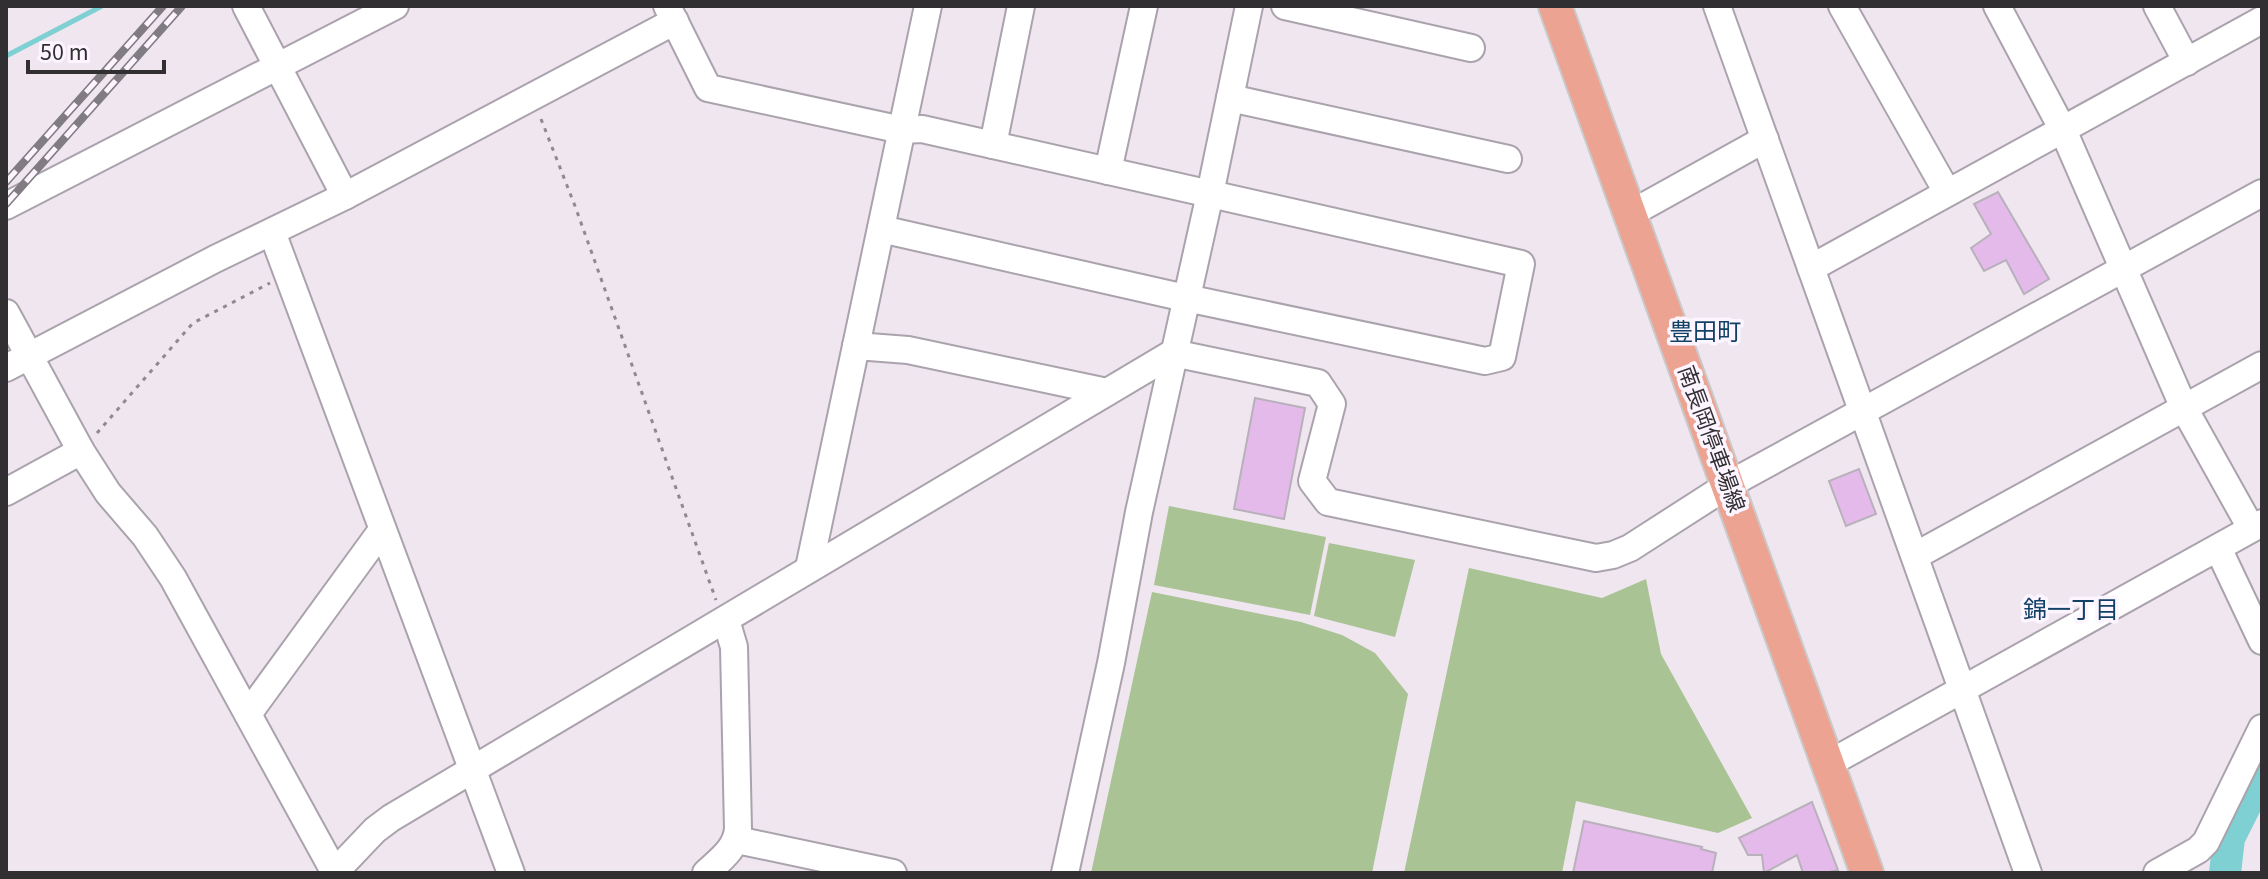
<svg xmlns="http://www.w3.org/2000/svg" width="2268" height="879" font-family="'Source Sans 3','Noto Sans JP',sans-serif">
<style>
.green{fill:#a9c394}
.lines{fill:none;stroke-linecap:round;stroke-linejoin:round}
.stream{stroke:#7ed0d2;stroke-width:5}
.river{stroke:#7ed0d2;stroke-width:32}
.building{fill:#e4baeb;stroke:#b8b0ba;stroke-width:2}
.minor-casing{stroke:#aaa2ac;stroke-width:30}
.major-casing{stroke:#cac9ca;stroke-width:36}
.path{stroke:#8f8990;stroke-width:3;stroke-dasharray:4 6;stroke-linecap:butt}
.minor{stroke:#fff;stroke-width:26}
.major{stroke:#eda391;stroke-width:32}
.rail-casing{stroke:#817b82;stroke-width:8}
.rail{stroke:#fcf4fe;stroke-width:5;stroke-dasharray:15;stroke-linecap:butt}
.labels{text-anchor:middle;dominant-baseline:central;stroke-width:7;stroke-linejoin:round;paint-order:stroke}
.street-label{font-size:22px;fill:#322f33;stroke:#fcf4fe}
.neighbourhood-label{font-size:24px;fill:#124166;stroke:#fcf4fe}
</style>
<rect width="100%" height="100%" fill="#efe6f0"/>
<!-- green -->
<g class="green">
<path d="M1169,506L1326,537L1310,615L1154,585Z"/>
<path d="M1329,543L1415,560L1395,637L1314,616Z"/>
<path d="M1469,568L1602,598L1646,579L1661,654L1752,818L1718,833L1576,801L1562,873H1404Z"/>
<path d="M1152,592L1301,622L1342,635L1375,653L1408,694L1372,873H1091Z"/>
</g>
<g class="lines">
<!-- stream -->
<path class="stream" d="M6,56L102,6"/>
<!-- river -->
<path class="river" d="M2225,873L2229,838L2262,772"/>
</g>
<!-- building -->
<g class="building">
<path d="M1998,192L2049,279L2024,294L2006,260L1984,271L1971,248L1991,234L1974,204Z"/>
<path d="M1255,398L1305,408L1284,519L1234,509Z"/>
<path d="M1859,469L1876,514L1846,526L1829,481Z"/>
<path d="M1812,802L1838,870L1825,873H1803L1797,855L1764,873L1762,855H1748L1739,838Z"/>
<path d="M1584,821L1702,847L1701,849L1716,853L1712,873H1573Z"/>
</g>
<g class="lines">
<defs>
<g id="minor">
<path d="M246,6L345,196"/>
<path d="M667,6L708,88L902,130L922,129L1521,264L1502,357L1485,361L1172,295L881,229"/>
<path d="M1285,6L1471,48"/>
<path d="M1717,6L2028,873"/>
<path d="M1842,6L1947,192"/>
<path d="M1997,6L2063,130L2184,408L2251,528"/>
<path d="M2157,6L2187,62"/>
<path d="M1230,98L1508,159"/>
<path d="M993,145L1021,6"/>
<path d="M1108,171L1144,6"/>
<path d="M6,206L395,6"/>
<path d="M1630,214L1765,139"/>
<path d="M272,232L511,873"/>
<path d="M1811,268L2262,20"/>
<path d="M6,313L81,451L108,493L145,536L173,578L335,873"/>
<path d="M856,346L908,350L1107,392"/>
<path d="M6,368L215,259L345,196L675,21"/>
<path d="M6,492L81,451"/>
<path d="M2218,548L2262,641"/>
<path d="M1915,556L2262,365"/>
<path d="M809,568L928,6"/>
<path d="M248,714L382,530"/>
<path d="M1828,764L2262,523"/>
<path d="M737,840L893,873"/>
<path d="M334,873L375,830L391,818L1173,353L1318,383L1332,404L1312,481L1328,502L1596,558L1613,555L1630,548L1728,485L2262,193"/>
<path d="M706,873C720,860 736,849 738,829L734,647L726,620"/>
<path d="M1065,873L1111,663L1139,512L1210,194L1249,6"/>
<path d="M2157,873L2198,850L2206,842L2262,728"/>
</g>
<path id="major" d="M1555,6L1867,873"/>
</defs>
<!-- minor casing -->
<use href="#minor" class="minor-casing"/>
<!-- major casing -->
<use href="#major" class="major-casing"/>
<!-- path -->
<g class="path">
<path d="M541,119L575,206L716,600"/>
<path d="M97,433L193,323L270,283"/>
</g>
<!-- minor -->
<use href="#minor" class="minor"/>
<!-- major -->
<use href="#major" class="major"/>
<defs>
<g id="rail">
<path d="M6,182L163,6"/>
<path d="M6,204L182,6"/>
</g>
</defs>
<!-- rail casing -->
<use href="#rail" class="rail-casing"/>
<!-- rail -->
<use href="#rail" class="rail"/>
</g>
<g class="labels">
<!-- street labels -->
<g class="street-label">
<text transform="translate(1711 439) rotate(70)">南長岡停車場線</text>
</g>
<!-- neighbourhood labels -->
<g class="neighbourhood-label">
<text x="1705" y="332">豊田町</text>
<text x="2071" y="610">錦一丁目</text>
</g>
</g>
<!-- border -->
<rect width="2268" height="879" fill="none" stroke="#322f33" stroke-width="16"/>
<!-- scale -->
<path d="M28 60v12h136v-12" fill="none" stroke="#322f33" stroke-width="4"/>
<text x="40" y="60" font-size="24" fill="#322f33" stroke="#fcf4fe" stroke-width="6" paint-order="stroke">50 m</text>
</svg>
